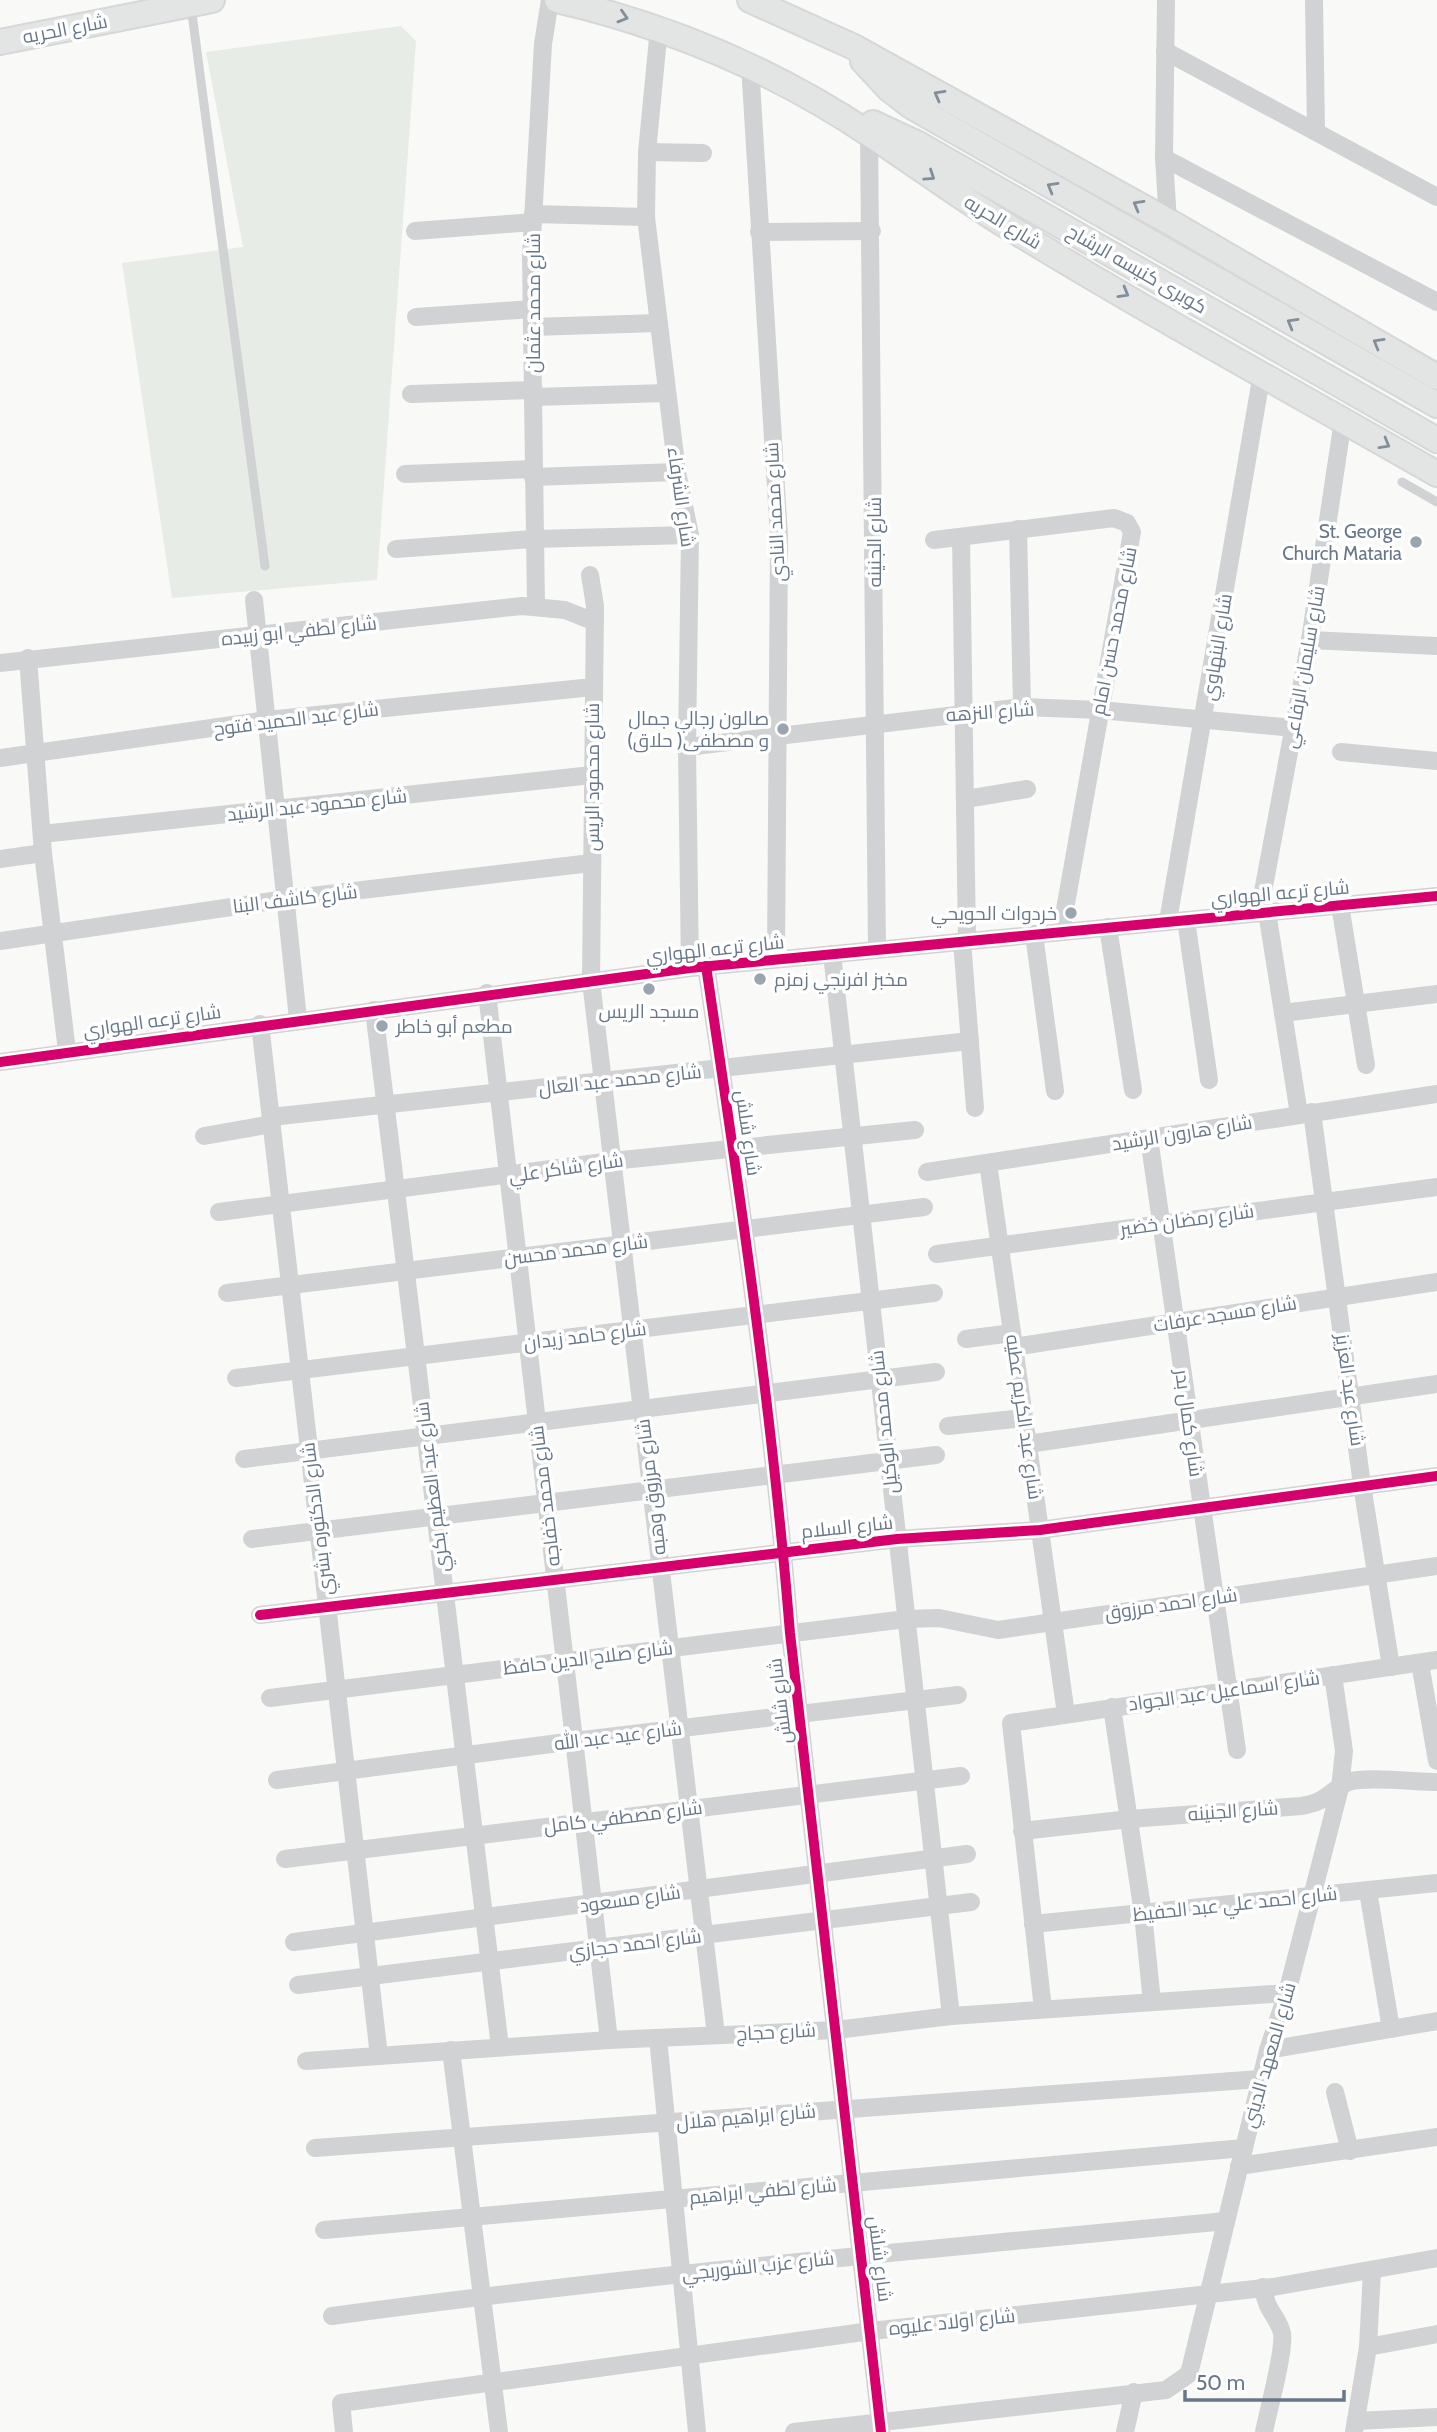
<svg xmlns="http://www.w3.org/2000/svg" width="1437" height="2432" font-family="Cabin,Cairo,sans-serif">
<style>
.green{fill:#e8ece6}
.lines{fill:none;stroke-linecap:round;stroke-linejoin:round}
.secondary-casing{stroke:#d6d7d8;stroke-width:28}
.lane{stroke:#d1d2d3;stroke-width:9}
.street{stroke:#d1d2d3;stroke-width:18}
.secondary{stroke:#e3e4e4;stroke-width:24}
.cycleway-casing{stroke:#fff;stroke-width:15}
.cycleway{stroke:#d6006c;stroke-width:10}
.oneway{stroke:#818e9b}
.poi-dot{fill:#9ba5b0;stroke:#fff;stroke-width:2.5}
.labels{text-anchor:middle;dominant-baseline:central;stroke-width:7;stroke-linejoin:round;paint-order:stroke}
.street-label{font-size:19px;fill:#687889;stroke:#fff}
.poi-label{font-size:19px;fill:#687889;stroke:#fff;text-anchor:end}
</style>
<rect width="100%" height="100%" fill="#f9f9f8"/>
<!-- green -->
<path class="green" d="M401,26L416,41L377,580L172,598L122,263L243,247L206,52Z"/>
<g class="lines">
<defs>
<g id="secondary">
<path d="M557,0C669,26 774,70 871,135C915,164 957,195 1002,223C1145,311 1292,391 1437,474"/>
<path d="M750,0L854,47L1168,221L1437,377"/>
<path d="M0,42L212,0"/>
<path d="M863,61L889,89L911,106L1437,405"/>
<path d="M873,123L918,144L1437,440"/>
</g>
</defs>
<!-- secondary casing -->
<use href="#secondary" class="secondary-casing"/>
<!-- lane -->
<g class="lane">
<path d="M191,6L265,566"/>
<path d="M1402,482L1437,502"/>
</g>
<!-- street -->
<g class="street">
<path d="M1166,0L1164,158L1168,221"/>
<path d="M1314,0L1316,131"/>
<path d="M659,28L647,152L646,217L677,472L690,535L687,747L690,968"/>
<path d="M1165,51L1437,197"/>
<path d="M750,65L779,536L776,959"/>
<path d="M869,134L877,950"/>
<path d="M647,152L703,153"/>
<path d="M1164,158L1437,302"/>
<path d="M533,214L646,217"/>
<path d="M415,231L533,222"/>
<path d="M759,232L872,231"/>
<path d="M416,317L532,309"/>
<path d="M532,327L659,323"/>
<path d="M411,394L534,390"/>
<path d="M534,397L667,393"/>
<path d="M405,474L533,469"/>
<path d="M533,477L677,472"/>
<path d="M1018,529L1022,707"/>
<path d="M961,537L967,941"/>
<path d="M934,540L1114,518L1127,523L1132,532L1061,932"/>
<path d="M396,549L533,539L690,535"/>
<path d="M590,575L595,606L591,981L716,2035"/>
<path d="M254,600L298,1019"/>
<path d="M536,606L531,255L543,44L550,0"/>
<path d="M1310,640L1437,646"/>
<path d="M28,658L43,853L67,1051"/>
<path d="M0,663L522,606L565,610L595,622"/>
<path d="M687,747L1022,707L1100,710L1294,728"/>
<path d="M1341,752L1437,761"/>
<path d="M0,758L267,720L593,687"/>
<path d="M966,799L1027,789"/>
<path d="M42,834L592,775"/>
<path d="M0,859L43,853"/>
<path d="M1340,905L1366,1065"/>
<path d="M1267,912L1299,1114"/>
<path d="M1259,913L1310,640L1343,420"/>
<path d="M1186,920L1209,1080"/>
<path d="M1168,921L1262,373"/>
<path d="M1108,927L1133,1090"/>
<path d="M1034,934L1055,1091"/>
<path d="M0,941L286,899L591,863"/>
<path d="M962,941L975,1108"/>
<path d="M832,954L951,2016"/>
<path d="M706,966C739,1187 772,1410 790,1633L881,2432"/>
<path d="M487,993L609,2040"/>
<path d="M374,1010L500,2047"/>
<path d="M1283,1013L1437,994"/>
<path d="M260,1024L379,2056"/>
<path d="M0,1062L690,968L1437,896"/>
<path d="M1312,1112L1362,1485L1391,1667"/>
<path d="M271,1117L970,1041"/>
<path d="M204,1136L272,1124"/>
<path d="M1149,1138L1237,1750"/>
<path d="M988,1163L1066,1714"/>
<path d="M927,1172L1437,1094"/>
<path d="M219,1212L612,1161L915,1130"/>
<path d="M937,1254L1437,1187"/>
<path d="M227,1293L924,1207"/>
<path d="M966,1339L1012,1333"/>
<path d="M1014,1347L1437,1282"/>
<path d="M236,1378L934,1293"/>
<path d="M948,1426L1024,1418"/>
<path d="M1028,1444L1437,1384"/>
<path d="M244,1459L936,1372"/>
<path d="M252,1539L936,1455"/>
<path d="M260,1615L897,1539L1040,1530L1437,1476"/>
<path d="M1420,1663L1437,1761"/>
<path d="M270,1698L906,1619L939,1618L998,1630L1437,1566"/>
<path d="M1112,1707L1143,1914L1152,2002"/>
<path d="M277,1780L574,1741L958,1695"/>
<path d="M1022,1831L1130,1819L1301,1806C1329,1802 1329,1790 1349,1782C1364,1776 1417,1782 1437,1782"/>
<path d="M285,1859L961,1776"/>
<path d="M1368,1891L1391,2029"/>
<path d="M1033,1924L1437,1883"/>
<path d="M294,1942L967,1854"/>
<path d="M298,1985L971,1902"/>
<path d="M1043,2009L1011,1723L1437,1660"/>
<path d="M658,2038L697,2432"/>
<path d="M451,2050L499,2432"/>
<path d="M1268,2050L1437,2021"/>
<path d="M306,2061L609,2040L836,2030L951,2016L1287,1993"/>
<path d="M1335,2092L1350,2151"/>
<path d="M315,2148L1260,2079"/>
<path d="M1239,2166L1437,2137"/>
<path d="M324,2230L1244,2148"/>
<path d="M1263,2287C1266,2312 1278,2316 1282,2333C1285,2351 1268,2411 1264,2432"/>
<path d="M332,2316C629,2276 928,2249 1226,2221"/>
<path d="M1368,2347L1437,2334"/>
<path d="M1356,2421L1437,2417"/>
<path d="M344,2432L341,2403L871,2331L1273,2287L1437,2258"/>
<path d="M794,2432L1166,2390L1189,2374L1268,2050L1287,1993L1340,1788L1344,1751L1333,1675"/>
<path d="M1125,2432L1134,2392"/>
<path d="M1354,2432L1368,2347L1372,2270"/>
</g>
<!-- secondary -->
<use href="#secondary" class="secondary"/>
<defs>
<g id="cycleway">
<path d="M706,966C739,1187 772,1410 790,1633L881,2432"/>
<path d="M0,1062L690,968L1437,896"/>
<path d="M260,1615L897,1539L1040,1530L1437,1476"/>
</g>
</defs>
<!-- cycleway casing -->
<use href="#cycleway" class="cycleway-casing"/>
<!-- cycleway -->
<use href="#cycleway" class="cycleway"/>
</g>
<!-- one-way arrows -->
<defs><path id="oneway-chevron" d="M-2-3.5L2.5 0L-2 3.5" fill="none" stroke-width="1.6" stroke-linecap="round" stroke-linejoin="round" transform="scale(1.75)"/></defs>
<g class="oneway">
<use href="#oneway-chevron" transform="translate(623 17) rotate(17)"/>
<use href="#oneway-chevron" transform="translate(939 95) rotate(-151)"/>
<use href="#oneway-chevron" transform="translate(930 176) rotate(34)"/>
<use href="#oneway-chevron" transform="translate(1052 187) rotate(-150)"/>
<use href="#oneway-chevron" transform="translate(1138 205) rotate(-151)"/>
<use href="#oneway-chevron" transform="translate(1124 293) rotate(30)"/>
<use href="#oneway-chevron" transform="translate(1292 323) rotate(-150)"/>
<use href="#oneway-chevron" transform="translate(1378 343) rotate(-150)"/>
<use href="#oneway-chevron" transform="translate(1385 444) rotate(30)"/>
</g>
<!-- markers -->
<g class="poi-dot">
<circle cx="1416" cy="542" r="7"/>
<circle cx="783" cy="729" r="7"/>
<circle cx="1071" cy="913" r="7"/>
<circle cx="760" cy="979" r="7"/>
<circle cx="649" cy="989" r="7"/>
<circle cx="382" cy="1026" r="7"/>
</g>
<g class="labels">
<!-- street labels -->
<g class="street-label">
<text transform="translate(65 29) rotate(-11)">شارع الحريه</text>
<text transform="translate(1003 222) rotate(31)">شارع الحريه</text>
<text transform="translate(1137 269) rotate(30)">كوبرى كنيسه الرشاح</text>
<text transform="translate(533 303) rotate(-90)">شارع محمد عثمان</text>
<text transform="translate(681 497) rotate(82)">شارع الشرفاء</text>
<text transform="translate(775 512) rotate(-93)">شارع محمد النادي</text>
<text transform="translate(874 542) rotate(-90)">شارع الجنينه</text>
<text transform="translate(299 631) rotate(-6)">شارع لطفي ابو زبيده</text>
<text transform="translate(1114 631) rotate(-79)">شارع محمد حسن امام</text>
<text transform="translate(1217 647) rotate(-81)">شارع البنهاوي</text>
<text transform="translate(1304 667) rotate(-80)">شارع سليمان الرفاعي</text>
<text transform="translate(990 712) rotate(-4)">شارع النزهه</text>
<text transform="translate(296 719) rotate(-7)">شارع عبد الحميد فتوح</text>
<text transform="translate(592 777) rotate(-90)">شارع محمود الريس</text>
<text transform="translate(317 805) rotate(-6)">شارع محمود عبد الرشيد</text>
<text transform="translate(1280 893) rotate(-5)">شارع ترعه الهواري</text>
<text transform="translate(295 899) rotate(-7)">شارع كاشف البنا</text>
<text transform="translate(715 949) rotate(-6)">شارع ترعه الهواري</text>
<text transform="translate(152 1021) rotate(-8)">شارع ترعه الهواري</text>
<text transform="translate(620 1080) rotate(-6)">شارع محمد عبد العال</text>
<text transform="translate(748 1133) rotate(82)">شارع شلش</text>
<text transform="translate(1182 1133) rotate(-9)">شارع هارون الرشيد</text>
<text transform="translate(566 1168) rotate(-8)">شارع شاكر علي</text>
<text transform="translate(1187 1220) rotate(-8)">شارع رمضان خضير</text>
<text transform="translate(576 1250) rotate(-7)">شارع محمد محسن</text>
<text transform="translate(1225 1314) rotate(-9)">شارع مسجد عرفات</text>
<text transform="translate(585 1336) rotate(-7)">شارع حامد زيدان</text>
<text transform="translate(1350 1390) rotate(82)">شارع عبد العزيز</text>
<text transform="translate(1024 1417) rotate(82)">شارع عبد الكريم عطيه</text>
<text transform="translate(884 1422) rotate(-96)">شارع محمد الوكيل</text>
<text transform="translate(1189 1423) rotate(82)">شارع كمال بدر</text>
<text transform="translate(432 1487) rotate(-97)">شارع عبد العظيم بكري</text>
<text transform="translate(651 1487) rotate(-97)">شارع مرزوق وهبه</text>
<text transform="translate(545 1496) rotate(-97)">شارع محمد خفاجه</text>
<text transform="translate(317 1519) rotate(-97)">شارع الدكتوره بشري</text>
<text transform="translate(847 1527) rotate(-6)">شارع السلام</text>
<text transform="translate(1171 1604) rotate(-8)">شارع احمد مرزوق</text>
<text transform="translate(588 1658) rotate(-7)">شارع صلاح الدين حافظ</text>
<text transform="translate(1224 1691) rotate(-8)">شارع اسماعيل عبد الجواد</text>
<text transform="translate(780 1701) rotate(-97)">شارع شلش</text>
<text transform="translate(618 1736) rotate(-7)">شارع عيد عبد الله</text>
<text transform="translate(1233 1811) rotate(-4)">شارع الجنينه</text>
<text transform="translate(623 1817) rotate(-7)">شارع مصطفي كامل</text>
<text transform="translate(630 1899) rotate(-8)">شارع مسعود</text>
<text transform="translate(1235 1904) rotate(-6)">شارع احمد علي عبد الحفيظ</text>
<text transform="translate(635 1944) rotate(-7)">شارع احمد حجازي</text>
<text transform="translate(776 2032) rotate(-3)">شارع حجاج</text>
<text transform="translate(1269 2055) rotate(-74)">شارع المعهد الديني</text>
<text transform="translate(746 2117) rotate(-5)">شارع ابراهيم هلال</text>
<text transform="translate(763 2191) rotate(-5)">شارع لطفي ابراهيم</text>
<text transform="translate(880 2259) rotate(83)">شارع شلش</text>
<text transform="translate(758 2266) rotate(-6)">شارع عزب الشوربجي</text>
<text transform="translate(952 2322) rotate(-6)">شارع اولاد عليوه</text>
</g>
<!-- poi labels -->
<g class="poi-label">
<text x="1402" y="531">St. George<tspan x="1402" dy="22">Church Mataria</tspan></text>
<text x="769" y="718">صالون رجالي جمال<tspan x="769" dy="22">و مصطفى( حلاق)</tspan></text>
<text x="1057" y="913">خردوات الحويحي</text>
<text x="774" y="979" text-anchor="start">مخبز افرنجي زمزم</text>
<text x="649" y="1011" text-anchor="middle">مسجد الريس</text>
<text x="396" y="1026" text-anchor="start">مطعم أبو خاطر</text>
</g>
</g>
<!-- scale -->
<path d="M1185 2390v10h159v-10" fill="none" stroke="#687889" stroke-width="3.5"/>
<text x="1196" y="2390" font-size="21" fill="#687889" stroke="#ffffff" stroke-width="5" paint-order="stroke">50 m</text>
</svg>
